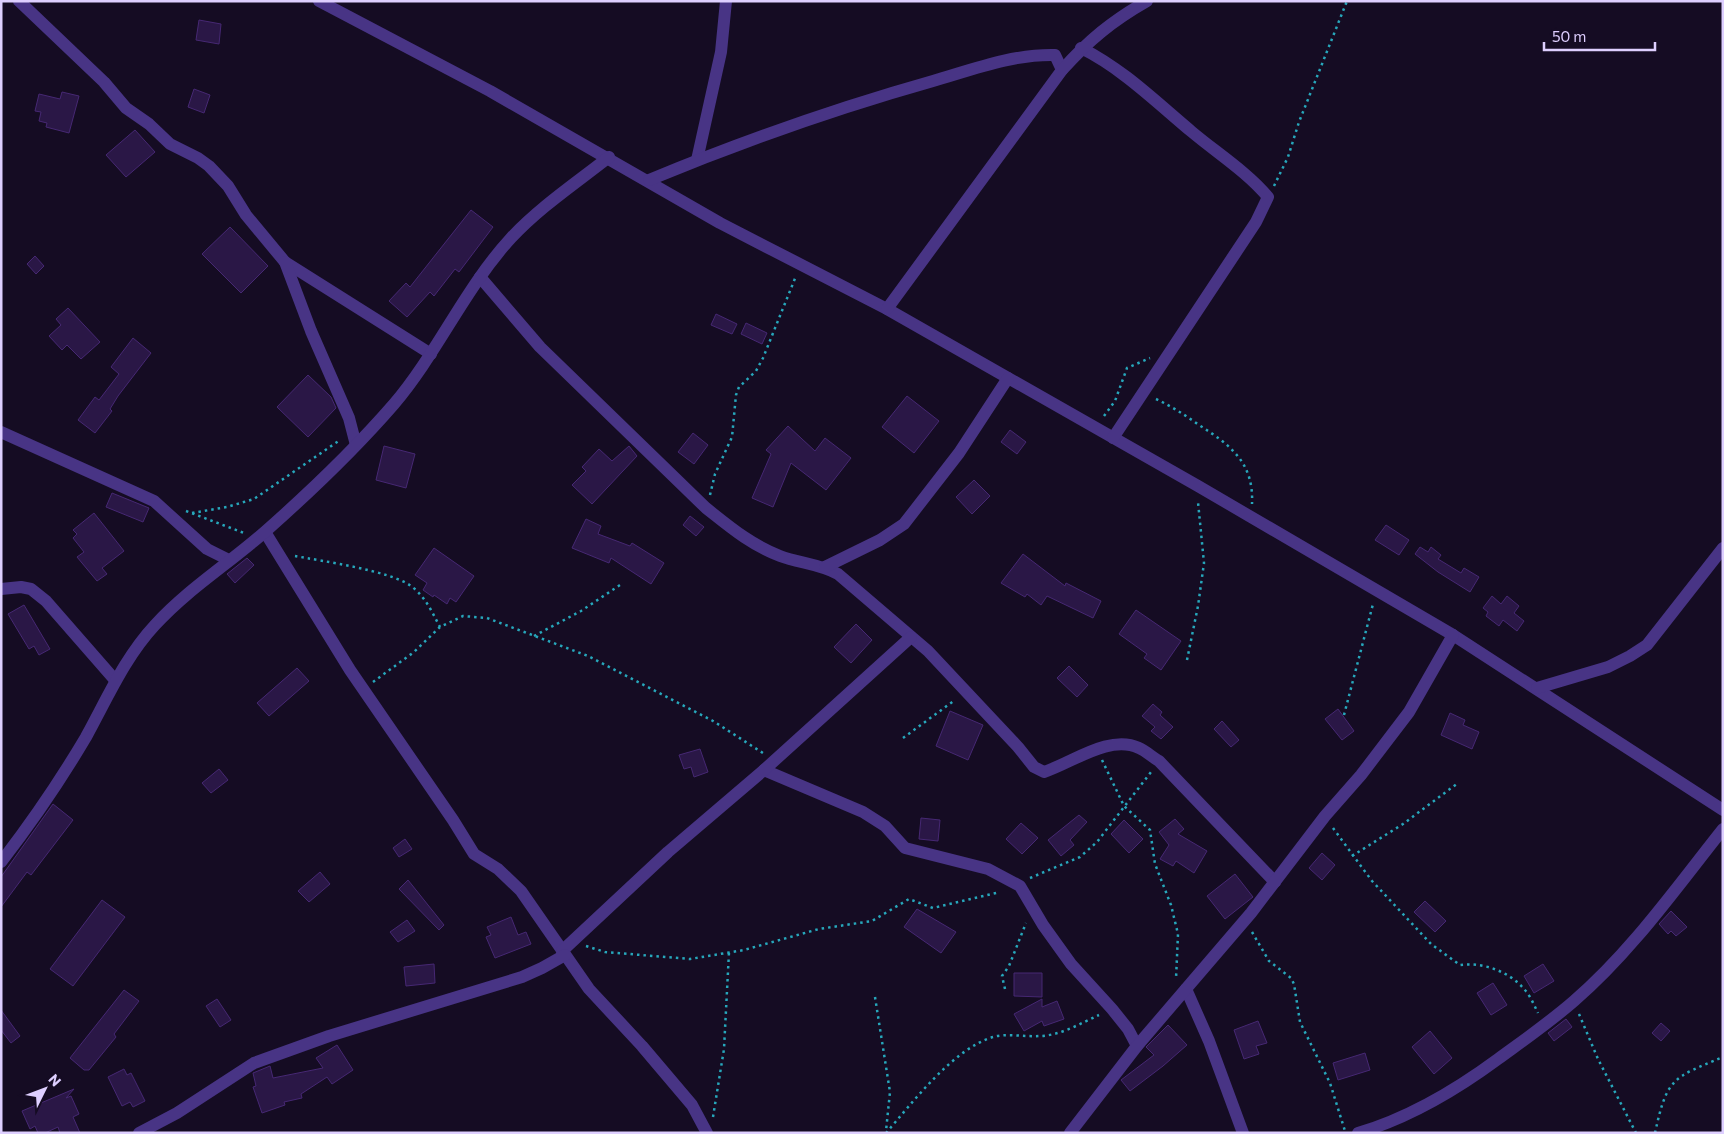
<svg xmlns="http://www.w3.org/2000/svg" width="1724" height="1134" font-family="Commissioner,sans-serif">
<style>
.building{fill:#2a1746;stroke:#462873}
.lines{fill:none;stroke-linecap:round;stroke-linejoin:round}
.path{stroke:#27a7bb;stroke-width:2.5;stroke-dasharray:2.5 4;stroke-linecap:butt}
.minor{stroke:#483485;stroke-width:12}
</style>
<rect width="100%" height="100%" fill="#150c23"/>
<!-- building -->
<g class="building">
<path d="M199,20L221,24L219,44L196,40Z"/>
<path d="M194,89L210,95L204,113L188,107Z"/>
<path d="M62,92L79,96L69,133L46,127L47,123L39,121L41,112L35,111L39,94L60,99Z"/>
<path d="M135,130L155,152L126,177L106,155Z"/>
<path d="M471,210L493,227L459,272L455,269L434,296L430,292L407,317L389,301L406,283L410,287Z"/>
<path d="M230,227L268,266L241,293L202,254Z"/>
<path d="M35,256L44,266L36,274L27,264Z"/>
<path d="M68,308L100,342L81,359L67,345L62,350L49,336L61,325L56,319Z"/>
<path d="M716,314L737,324L732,334L711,325Z"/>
<path d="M746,323L767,333L762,344L741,334Z"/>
<path d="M133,338L151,353L118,396L110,409L112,411L95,433L78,420L95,397L99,400L119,374L111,367Z"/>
<path d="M308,375L331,397L336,408L308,437L277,407Z"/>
<path d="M907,396L939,421L914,453L882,427Z"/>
<path d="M788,426L815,451L825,438L851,458L826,490L791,463L773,507L752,498L771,454L766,450Z"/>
<path d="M1010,430L1026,442L1017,454L1001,442Z"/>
<path d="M693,433L708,445L694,464L678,452Z"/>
<path d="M384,446L415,454L406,488L376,480Z"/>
<path d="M629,446L637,456L592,504L572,485L586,471L582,467L599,449L612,461Z"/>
<path d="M974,480L990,496L972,514L956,497Z"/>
<path d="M112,493L149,508L143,522L106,507Z"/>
<path d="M94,513L124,551L102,568L107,574L97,581L77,557L84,552L73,538L77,534L73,530Z"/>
<path d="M690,516L704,527L696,536L683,525Z"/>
<path d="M586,519L601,526L598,534L630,546L632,543L664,563L651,584L611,558L609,563L572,548Z"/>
<path d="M1386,525L1409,540L1399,555L1375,540Z"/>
<path d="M1420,547L1428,552L1431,547L1441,555L1438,559L1461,573L1464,568L1479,577L1470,592L1438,572L1415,554Z"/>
<path d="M434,548L474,576L456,602L450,598L447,604L434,595L433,597L423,590L427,583L415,575Z"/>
<path d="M1023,554L1065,586L1066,583L1101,601L1093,618L1047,596L1041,605L1027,594L1025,597L1001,583Z"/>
<path d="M247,558L254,565L235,583L227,574Z"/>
<path d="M1492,596L1501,604L1507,596L1519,606L1514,613L1524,621L1517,631L1503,620L1499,626L1486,616L1488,612L1483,608Z"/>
<path d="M24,605L50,649L39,655L34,646L29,649L8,614Z"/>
<path d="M1136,610L1181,641L1161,670L1144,658L1147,654L1119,634Z"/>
<path d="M856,624L872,640L851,663L834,647Z"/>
<path d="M1069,666L1088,685L1077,697L1057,678Z"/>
<path d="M297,668L309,681L269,716L257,703Z"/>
<path d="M1153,704L1162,712L1160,715L1173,727L1161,739L1151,731L1155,727L1142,716Z"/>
<path d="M1338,709L1354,731L1342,740L1325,719Z"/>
<path d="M950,711L983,725L968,760L936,746Z"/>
<path d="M1450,713L1465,720L1463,725L1479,732L1472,749L1441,735Z"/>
<path d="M1222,721L1239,740L1231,747L1214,729Z"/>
<path d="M700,749L708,772L694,777L691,767L684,769L679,755Z"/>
<path d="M219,769L228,780L211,793L202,783Z"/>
<path d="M53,804L73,820L31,875L27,872L1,907V877Z"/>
<path d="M1079,815L1087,822L1070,840L1074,845L1061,856L1048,840Z"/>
<path d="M921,818L940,820L938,841L919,839Z"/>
<path d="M1175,819L1184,829L1178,834L1207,851L1194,873L1176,861L1173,866L1160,859L1169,845L1159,832Z"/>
<path d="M1124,820L1143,839L1129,853L1111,834Z"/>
<path d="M1021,823L1038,838L1022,854L1006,839Z"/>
<path d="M405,839L412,849L399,857L393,848Z"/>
<path d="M1322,853L1335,865L1322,880L1309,868Z"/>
<path d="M320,872L330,884L309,902L298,891Z"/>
<path d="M1235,874L1253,897L1225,919L1207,896Z"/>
<path d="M408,880L444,925L439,930L399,889Z"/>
<path d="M102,900L125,917L73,986L50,969Z"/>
<path d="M1425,901L1446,921L1435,932L1414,912Z"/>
<path d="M917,909L956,932L941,953L904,927Z"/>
<path d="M1671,911L1687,927L1676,936L1671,931L1668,934L1659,924Z"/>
<path d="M511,917L518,935L526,932L531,944L495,958L486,937L491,935L487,927Z"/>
<path d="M407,920L415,931L398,942L390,932Z"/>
<path d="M434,964L435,983L406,986L404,967Z"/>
<path d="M1543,964L1554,981L1534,993L1524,976Z"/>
<path d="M1014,973H1042V997L1014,996Z"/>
<path d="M1493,983L1507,1005L1491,1015L1477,993Z"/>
<path d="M124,990L139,1001L114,1034L116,1037L89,1070H84L70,1058Z"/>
<path d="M217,999L231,1020L220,1027L206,1006Z"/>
<path d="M1042,999V1007L1057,1001L1064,1019L1044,1026L1042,1021L1024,1031L1014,1014Z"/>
<path d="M1,1010L20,1036L11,1043L1,1030Z"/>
<path d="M1566,1019L1572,1027L1554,1041L1548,1033Z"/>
<path d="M1258,1021L1267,1043L1256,1046L1259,1054L1244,1059L1234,1030Z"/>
<path d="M1661,1023L1670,1031L1661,1041L1652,1033Z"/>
<path d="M1168,1025L1187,1045L1163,1066L1130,1091L1121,1080L1154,1055L1146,1047Z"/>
<path d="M1430,1031L1452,1058L1434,1074L1412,1047Z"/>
<path d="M337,1045L353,1070L332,1084L327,1077L301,1094L302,1098L284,1102L285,1105L262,1113L253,1087L256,1086L253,1073L270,1066L273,1078L323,1068L316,1058Z"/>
<path d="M1365,1053L1370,1070L1338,1080L1333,1063Z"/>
<path d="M124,1069L127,1075L131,1073L145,1101L133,1107L130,1102L122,1106L108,1077Z"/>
<path d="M74,1089L66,1098L71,1096L79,1114L73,1117L80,1133H60L58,1127L45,1133H38L35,1126L30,1129L22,1111Z"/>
</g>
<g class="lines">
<!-- path -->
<g class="path">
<path d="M1274,186L1288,157L1299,122L1347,1"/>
<path d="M1156,399C1171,406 1185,415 1199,425C1230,445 1254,462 1252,504"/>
<path d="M1104,416L1115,401L1127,368L1150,358"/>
<path d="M710,495L715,474L732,437L736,395L739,387L756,371L763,358L796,276"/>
<path d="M186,511L244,533"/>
<path d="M192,513L227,507L254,499L340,440"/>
<path d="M295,556C322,561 391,571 411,586C425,596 432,612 440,627"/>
<path d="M534,636L581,611L623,583"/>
<path d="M1187,660L1198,606L1204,563L1198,502"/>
<path d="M373,682L414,652L440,627L463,616L487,618L588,656L713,721L763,753"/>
<path d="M1344,715L1373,604"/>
<path d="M903,738L955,700"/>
<path d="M1102,760L1124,806L1150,830L1155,864L1171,905L1178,934L1176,979"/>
<path d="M1333,828L1372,881L1431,944L1460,965C1482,962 1509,971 1524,989C1530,995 1534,1005 1538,1013"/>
<path d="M1352,856L1403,824L1458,783"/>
<path d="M1030,878L1080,857L1097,842L1151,772"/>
<path d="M1252,932L1269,961L1291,978L1294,984L1300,1022L1330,1083L1345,1131"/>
<path d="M586,946L605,952L690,959L744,950L819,929L872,921L909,899L933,908L1000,892"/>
<path d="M1005,989L1002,976L1009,966L1026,923"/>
<path d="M875,997L890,1092L886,1131"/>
<path d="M1579,1014L1598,1059L1636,1133"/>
<path d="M713,1117L724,1049L729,952"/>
<path d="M886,1133C913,1102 953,1049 993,1037C1007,1033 1024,1037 1039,1036C1060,1036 1081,1023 1099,1015"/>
<path d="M1655,1133C1667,1078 1672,1078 1723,1057"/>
</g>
<!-- minor -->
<g class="minor">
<path d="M19,1L104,82L126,108L149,124L170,144L198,158L209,166L228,186L246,215L285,262L431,354"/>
<path d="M319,1L490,91L720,223L887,309L1198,486L1453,635L1723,810"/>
<path d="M1081,48C1123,69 1156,102 1192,132C1217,153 1247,172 1268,197L1256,222L1113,438"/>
<path d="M697,160L721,52L726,1"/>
<path d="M649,180C741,142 837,108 933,81C974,69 1013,54 1055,55L1062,70"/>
<path d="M285,262L311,331L349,418L356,445"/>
<path d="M480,277L540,347L706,508C730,527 751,545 780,556C799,563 820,564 838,574L928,651L1018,747L1034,767L1044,772C1072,763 1109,734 1139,748C1146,751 1152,757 1159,761L1275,882"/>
<path d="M887,309L1062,70C1089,40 1112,21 1147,1"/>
<path d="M1,432L154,501L207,549L229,560"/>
<path d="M265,532L350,670L453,820L474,854L498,869L521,891L589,989L642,1046L692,1105L707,1133"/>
<path d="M825,567L880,540L904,524L959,453L1008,378"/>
<path d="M1,589L21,587L31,589L46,601L115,680"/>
<path d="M1537,688L1608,667L1630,656L1647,645L1723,548"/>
<path d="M764,770L863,812L885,826L905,848L988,869L1020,886L1043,925L1071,964L1112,1009L1128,1029L1137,1046"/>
<path d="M1,862C32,822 60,781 86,737C107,699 125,657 155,625C189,588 230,563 267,530C311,491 355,449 394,404C438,352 465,288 511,238C540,207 576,183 609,157"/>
<path d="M562,951L668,852L764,770L911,637"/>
<path d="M1186,989L1209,1041L1243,1133"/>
<path d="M139,1133L177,1113L254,1063L329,1036L522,977L542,968L565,955"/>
<path d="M1070,1133L1137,1046L1251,913L1325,816L1361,775L1409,712L1453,635"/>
<path d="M1358,1133C1409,1118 1456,1090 1498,1059C1524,1040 1550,1022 1574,1001C1631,952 1676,888 1723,829"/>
</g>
</g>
<!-- border -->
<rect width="1724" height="1134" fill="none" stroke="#decfff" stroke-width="5"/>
<!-- north arrow -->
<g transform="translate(45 1089) rotate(48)" stroke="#150c23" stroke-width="4" paint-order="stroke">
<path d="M0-4L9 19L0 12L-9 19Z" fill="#decfff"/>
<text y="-8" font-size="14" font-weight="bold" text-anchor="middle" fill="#decfff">N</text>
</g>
<!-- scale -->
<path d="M1544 42v8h111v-8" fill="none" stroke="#decfff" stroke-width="2.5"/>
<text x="1552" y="42" font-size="15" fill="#decfff" stroke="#150c23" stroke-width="4" paint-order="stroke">50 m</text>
</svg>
